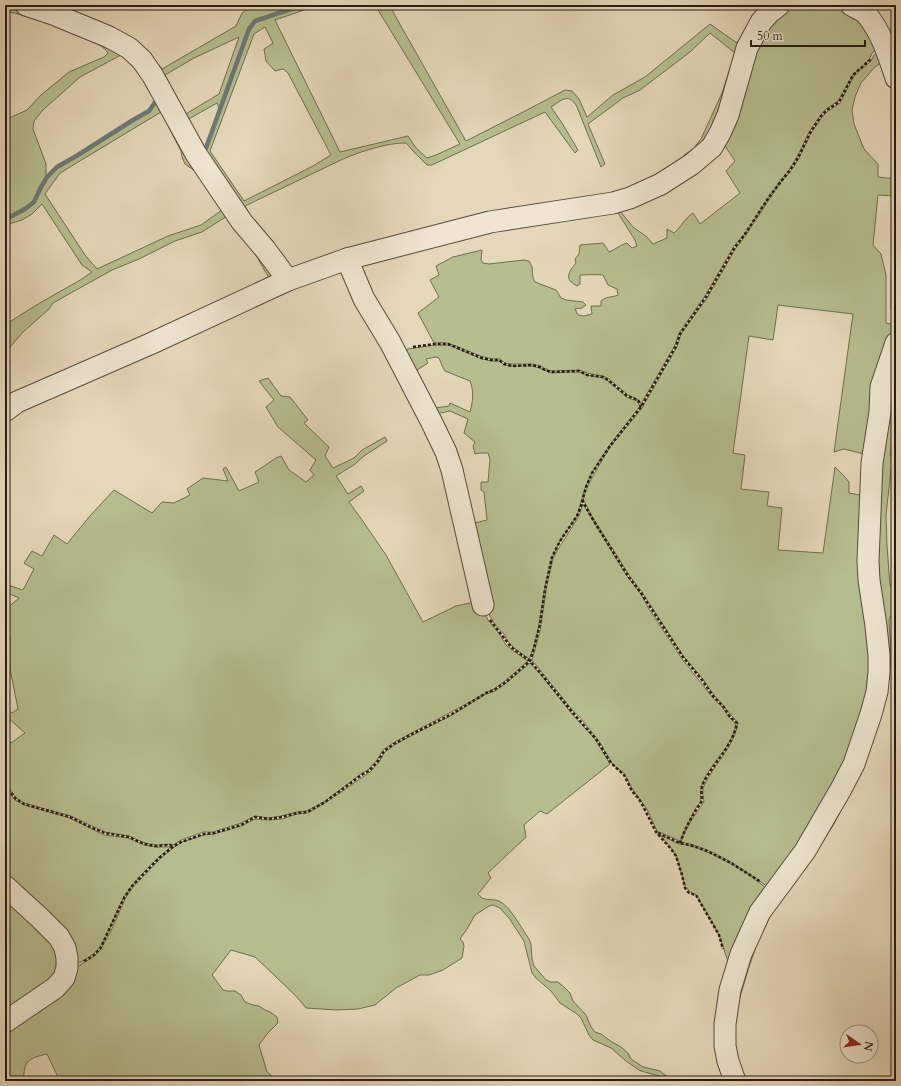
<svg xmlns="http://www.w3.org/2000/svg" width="901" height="1086" font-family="Cardo,serif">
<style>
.green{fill:#b6be8f;stroke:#6e6d52;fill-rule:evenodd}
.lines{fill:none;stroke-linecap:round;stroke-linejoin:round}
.stream{stroke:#6d7978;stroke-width:4.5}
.minor-casing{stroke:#564b3e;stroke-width:23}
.path{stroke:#271c14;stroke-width:2.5;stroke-dasharray:3 2;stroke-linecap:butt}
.minor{stroke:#eee6d2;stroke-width:21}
</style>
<rect width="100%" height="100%" fill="#e5d8ba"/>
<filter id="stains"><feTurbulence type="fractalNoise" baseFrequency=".005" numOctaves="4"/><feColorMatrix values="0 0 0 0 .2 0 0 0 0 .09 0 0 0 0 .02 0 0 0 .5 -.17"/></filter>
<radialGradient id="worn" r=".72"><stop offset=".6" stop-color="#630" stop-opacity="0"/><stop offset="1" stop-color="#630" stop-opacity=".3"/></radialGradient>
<!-- green -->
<g class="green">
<path d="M5,5L14,6L66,24L127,52L132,62L121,55L80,77L43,110L34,121L33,129L46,164V177L39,188L33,201L24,208L10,216L5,215V120L27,110L41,95L69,72L104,57L108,53C104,46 95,43 87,39C61,27 34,17 5,11Z"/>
<path d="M32,5H72L76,11L85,19L153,58L162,69L236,26L242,13L253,5H299L254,20L248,28L219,108L217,103L187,120L205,147L199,151L154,71ZM239,37L219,94L184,115L165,75L194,58Z"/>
<path d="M305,5H313L304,10L275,20L340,152L408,136L416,148L427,158L436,155L460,144L375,5H389L466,141L527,110L565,90L572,91L579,99L587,117L613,95L645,77L710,24L737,43L762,5H774L719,123L688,160L684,155L693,149L701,139L722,93L735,53L710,33L690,52L640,90L623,98L588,124L605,164L601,167L577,107C569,92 562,100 551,107L562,123L578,150L575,153L545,112L432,165H427L413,151L406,143C386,143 362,151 343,159L245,206L257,227L203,151L207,148L250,30L256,22ZM265,27L273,43L264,49L266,61L275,71L283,69L288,73L331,155L313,166L244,201L210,151L254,34Z"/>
<path d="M787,5H837L851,12L861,20L880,46L872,53L869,60L853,75L838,101L826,109L820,116L809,132L797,157L789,170L779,182L745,234L734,246L705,296L679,333L675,345L641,404L639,400L628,395L609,379L603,376L587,373L580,370L551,371L546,369L540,366L532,364H512L505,363L500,359C482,360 467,349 450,344C446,342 439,343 434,343L418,313L439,297L430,280L439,275L436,266L453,257L482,250L481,260L483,263L489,264L524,260L529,261L532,267L533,278L535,282L556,290L561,298L566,300L583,302L586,305L582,308L575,309L578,315L584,316L592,314L591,306H601V301C606,296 611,298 618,295L617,289L608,285L603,275C596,274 588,275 580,275V284L577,286C564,279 568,273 576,263L575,259L579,254L580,245L603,243L609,252C616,249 620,245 627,243L632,248L637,246L635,240L618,213L620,211L633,227L647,237L653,244L667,238V229L674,233C682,226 684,219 693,213L700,224L740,193L726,171L735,161L721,140L751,48Z"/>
<path d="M881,50L885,59L873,69L861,83L855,97L852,110L854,124L864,149L878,164V177L896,179V196L878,195L873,245L881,254L886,275V323L895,325V327L893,341L864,454L844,449L834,452L853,314L778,305L773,340L749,336L733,453L745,455L741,489L769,492L767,506L782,508L778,550L823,553L835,467L844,476L849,482V493L865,496L875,667L844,773L771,889C744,870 714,848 681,842C686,828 695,814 704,802C703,796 702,791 704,786C705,782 708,778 710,775C720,758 735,743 738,723L714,695L703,679L684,657L642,592L629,575L593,518L583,499L587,488L594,474L610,447L642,408L677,347L681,334L707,298L736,248L746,235L780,183L791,171L799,158L811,133L822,117L828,111L840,103L854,76L871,61L874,55Z"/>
<path d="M156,103L276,277L270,280L257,257L227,216L202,232L175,241L139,259L112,270L53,303L49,309L23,332L5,353V333L6,332L5,331V320L8,323L38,304L82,279L92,272L82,265L42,204L32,214L22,220L5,225V217L10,218L25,210L35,202L47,178L58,168L134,121L150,112ZM161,112L181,151L182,157L185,164L196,172L222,210L201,225L168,236L97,269L85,255L45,194L60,173Z"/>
<path d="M896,207V310H891C891,275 891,241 896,207Z"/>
<path d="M435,345H449L482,359L492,361H500L504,365L512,366H532L539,368L552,373L569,372H580L587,375L604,378L608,381L628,398L637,401L640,406L609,446L592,473L585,488L577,516L559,543L552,558L545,587L538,630L534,647L529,659L514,648L507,640L504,634L494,623L486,609L467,525L487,520L484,492L481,490V482H488L490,459L488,453H480L475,454L473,446L475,442L464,433L468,419L450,411L431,415L428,409L449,406L450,403L470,412C473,401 474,391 470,381L445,371L443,368L439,358L436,357L426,359L428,363L411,374L398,353L408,349Z"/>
<path d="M896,354V413L890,455L896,454V468L891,470L886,515L887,546L890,585L896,593V613L892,614L889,620L891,655L889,677L885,698L873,738L861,768L834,824L807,866L771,911L761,932L749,967L740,997L735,1021L734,1041L735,1056L739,1070L744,1081H738L730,1057L729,1049V1030L731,1019L740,979L746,956L752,939L763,915L770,902L803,860L817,840L832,815L859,763L878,707L884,675L883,650L882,632L874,573L872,548L873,526L888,392Z"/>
<path d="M268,378L281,396L290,397L308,420L304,423L329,447L325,456L333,468L354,458L362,450L385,437L387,441L364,456L355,464L336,476L348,494L361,486L364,491L349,502L362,520L386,555L423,622L456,606L479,601L484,612L488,620L498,632L506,645L512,650L528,661L505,681L494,689L393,743L383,750L377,760L368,770L362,773L324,802L307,811L297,812L281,816L269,818L255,816L241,823L213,832H203L181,840L173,845L169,844L156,845L145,843L129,836L105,832L71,816L24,803L16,798L6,784L5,736L11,743L25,733L5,715V711L7,709L12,713L18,709L10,669V636L5,630V610L19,598L5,592V584L23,590L34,569L24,563L32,551L42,556L54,535L67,544L89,517L114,490L152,513L162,502L174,503L190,495L187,489L203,478L228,481L223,469L226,467L239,491L259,482L255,472L276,458L281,456L289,470L306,482L314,475L310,470L316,460L278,427L266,407L274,400L259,381Z"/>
<path d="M583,504L627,576L641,594L649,609L682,659L713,698L722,707L729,717L736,724C732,753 696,771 701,801L695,809L680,841L657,831L647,809L633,790L624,773L613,765L599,741L579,716L574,712L532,660L540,631L547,585L553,559L557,551L579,516Z"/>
<path d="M530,663L542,676L572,714L595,739L610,764L547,814L540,811L524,825L526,837L488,873L491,878L478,894C483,902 491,898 499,901C511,907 521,928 529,939L531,944L532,959L534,966L546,980L551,982H558L565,988L570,993L573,1001L586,1015L591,1027L595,1032L601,1034L612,1042L621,1047L628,1053L631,1059L643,1067L660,1071L665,1075L677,1081H669L659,1076L641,1071L636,1068L626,1061L611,1048L593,1040L589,1035L581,1018L577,1014L560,1003L551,991L536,978L532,973L524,941L509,918L500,908L493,905L489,906L475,915L467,929L460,939L463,942L464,946L462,958L443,970L429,975H420L396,988L375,1005L358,1009L337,1010L306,1008L296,996L255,957L231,950L212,975L223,990L227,991H235L241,995L245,1002L253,1005L259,1006L265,1010L270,1012L277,1017L278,1023L267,1034L259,1045L267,1072L273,1077L281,1081H60L47,1054C29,1058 23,1061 24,1081H5V1026L72,970L93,957L101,949L110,933L125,899L133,887L160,859L174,847L182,842L204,835L214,834L241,826L255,819L269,820L282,819L297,814L308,813L325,803L370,772L379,762L385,752L394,745L411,736L452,715L486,694L495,691L506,683Z"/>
<path d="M5,787L15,800L24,805L70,818L104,835L128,838L144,845L156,847H171C154,861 137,877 125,896C115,911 110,934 99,948C92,957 81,962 71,967L5,881Z"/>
<path d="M660,835C667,837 673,842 680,844C684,845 688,845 692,846C718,855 749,872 769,891L729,964L719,935L710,918L696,895L690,892L685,886L677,858L672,849Z"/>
<path d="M5,893L51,934L61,972L5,1017Z"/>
</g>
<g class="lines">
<!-- stream -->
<g class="stream">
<path d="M200,151L206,148L249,29L255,21L303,5"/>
<path d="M5,216L10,217L25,209L34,202L40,189L47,177L57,167L78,155L133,120L149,111L156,101L160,105"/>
</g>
<defs>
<g id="minor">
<path d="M26,5L53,14L109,37L129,48L142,60L153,76L196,154L242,222L265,249L288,280"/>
<path d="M851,5C856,8 864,11 867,15C882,33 889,57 896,78"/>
<path d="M347,259L364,299L390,342L431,421L446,452L452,470L483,605"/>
<path d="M5,411L17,402L150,344L288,280L347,259L490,222L613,203L630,198L661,184L692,164L712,147L720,133L728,115L747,48L761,22L769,13L779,5"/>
<path d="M5,886L40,918L59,937L65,948L67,958V968L64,978L55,988L5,1022"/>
<path d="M735,1081L728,1061L725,1046V1024L730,990L741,954L760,912L805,851L841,789L854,764L871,714L877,692L879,672V656L876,626L869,580L868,561L872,463L880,412L881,387L896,343"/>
</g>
</defs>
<!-- minor casing -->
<use href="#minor" class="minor-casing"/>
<!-- path -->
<g class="path">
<path d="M413,347L434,344H448L482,358L491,360H499L504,364L512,366L532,365L540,367L545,370L551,372L579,371L587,375L603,377L608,380L627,396L638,400L641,407"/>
<path d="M582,500L592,518L628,576L641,593L683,657L702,680L713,696L723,706L730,717L737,723C733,743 720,756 710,772C707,776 704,781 702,786C701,791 702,796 702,801C693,814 685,828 680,843"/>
<path d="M490,620L511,647L530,661L542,675L573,713L596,739L611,763L624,775L632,791L639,799L644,808L656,832L671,849L676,856L682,875L685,888L689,893L696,895L719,935L723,949"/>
<path d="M5,785L16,799L24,804L70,817L90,827L105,833L129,837L144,844L156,846L169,845L174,846"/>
<path d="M658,833L680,843L690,845L707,851L731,863L761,882"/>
<path d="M84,961L93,956L100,949L124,898L132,886L159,858L174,846L181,842L204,834L214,833L241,825L255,817L269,819L282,817L297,813L307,812L325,802L363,774L369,771L378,761L384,751L394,744L410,735L452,714L486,693L494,690L506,682L530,661L534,648L540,624L545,589L552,557L560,541L577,516L581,506L586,487L592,473L610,446L641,407L676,346L680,334L706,297L735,247L745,234L769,197L790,170L798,158L810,133L821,116L827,110L839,102L853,75L871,59"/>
</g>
<!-- minor -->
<use href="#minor" class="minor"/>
</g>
<!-- margin -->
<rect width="901" height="1086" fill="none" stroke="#e5d8ba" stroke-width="20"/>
<rect x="6" y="6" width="889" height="1074" fill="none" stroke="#271c14" stroke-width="2"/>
<rect x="10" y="10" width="881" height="1066" fill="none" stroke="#271c14"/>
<!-- north arrow -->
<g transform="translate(859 1044) rotate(103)"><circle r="19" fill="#eee6d2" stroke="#9e9586"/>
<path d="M0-3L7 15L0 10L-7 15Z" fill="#8f2418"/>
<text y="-6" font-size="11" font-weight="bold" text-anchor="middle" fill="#271c14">N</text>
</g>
<!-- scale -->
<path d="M751 40v6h114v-6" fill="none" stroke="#271c14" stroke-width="2"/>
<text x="757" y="40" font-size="12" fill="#271c14" stroke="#eee6d2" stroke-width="3" paint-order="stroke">50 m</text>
<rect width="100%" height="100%" filter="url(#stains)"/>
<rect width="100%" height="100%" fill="url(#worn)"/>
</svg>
